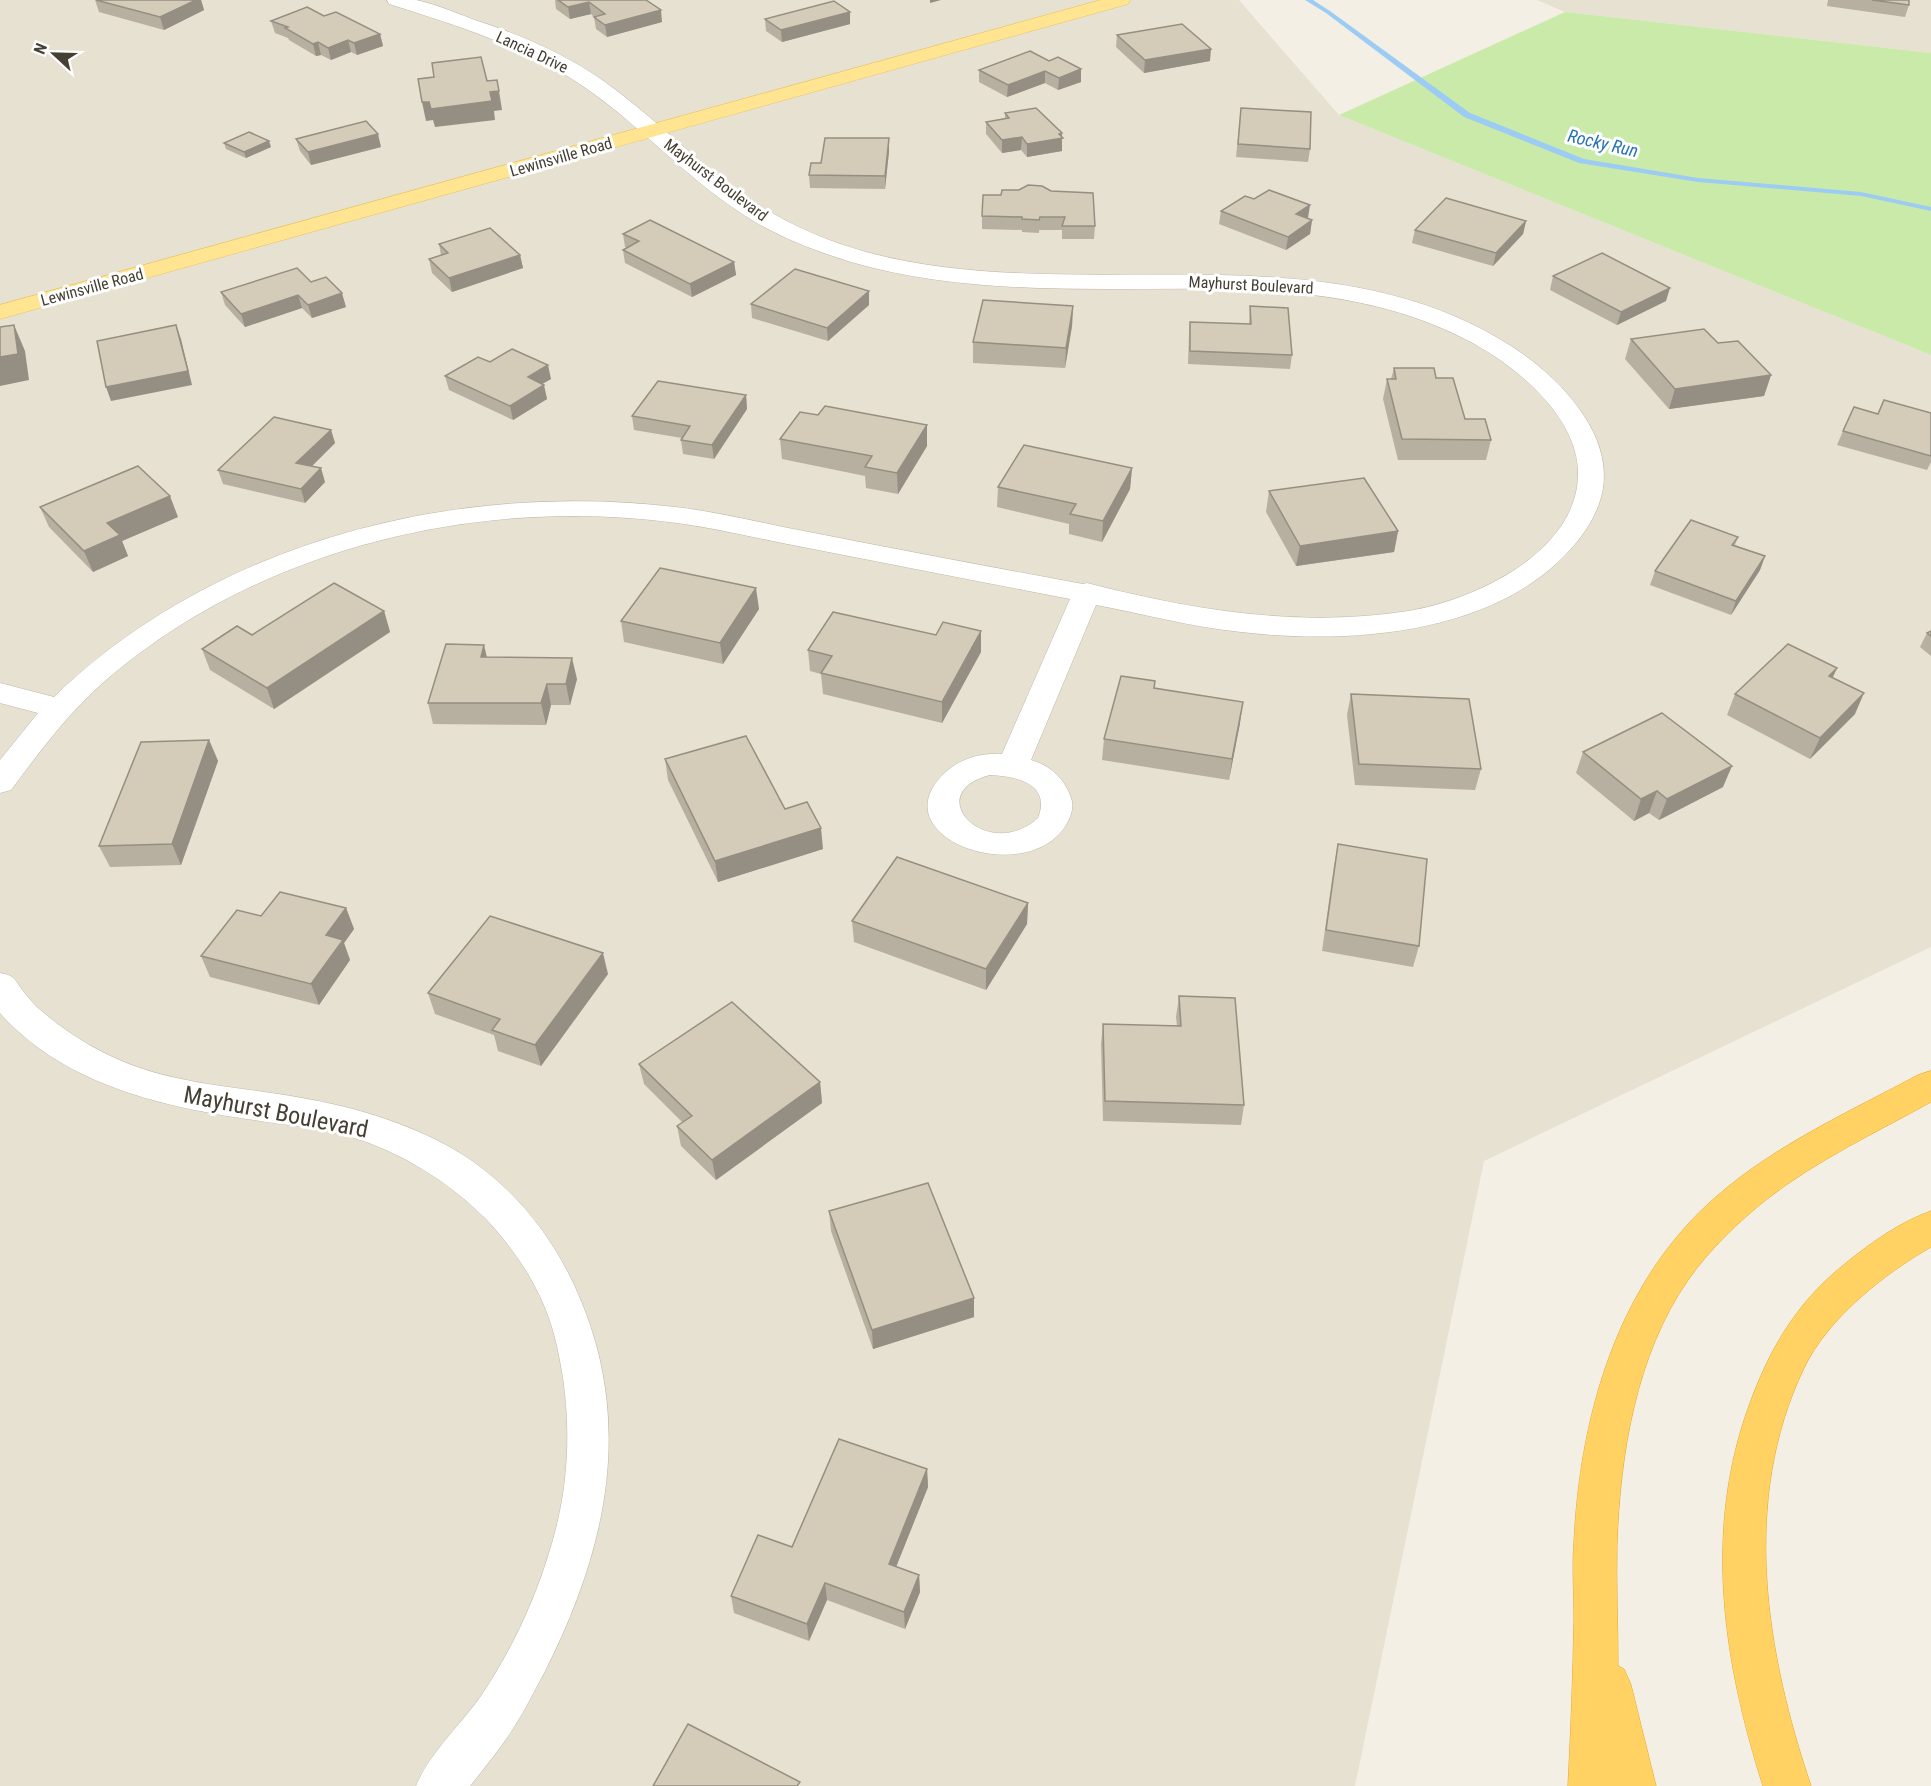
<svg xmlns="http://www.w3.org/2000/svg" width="1931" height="1786" font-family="'Roboto Condensed',sans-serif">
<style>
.residential{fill:#e7e1d2}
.green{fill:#caeaaa}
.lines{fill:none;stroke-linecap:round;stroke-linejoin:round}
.stream{fill:#9cccf4;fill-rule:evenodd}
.minor-casing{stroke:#bfb7a6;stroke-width:1}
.major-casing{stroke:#e9c55c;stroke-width:1}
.highway-casing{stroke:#e5a92c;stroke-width:1}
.minor{fill:#fff;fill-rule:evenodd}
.major{fill:#ffe591;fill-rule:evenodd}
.highway{fill:#ffd263;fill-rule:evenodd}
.wall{fill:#b7af9f}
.shaded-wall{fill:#958e82}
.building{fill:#d5cbb9;stroke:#958e82;stroke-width:1.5}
.labels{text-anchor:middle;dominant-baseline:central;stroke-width:6;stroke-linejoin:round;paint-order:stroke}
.far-street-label{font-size:16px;fill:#453f34;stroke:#fff}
.far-water-label{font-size:18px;font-style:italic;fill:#2874b6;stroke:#fff}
.near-street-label{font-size:24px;fill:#453f34;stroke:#fff}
</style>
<rect width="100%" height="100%" fill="#f3efe4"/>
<!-- residential -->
<g class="residential">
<path d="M0,0H1239L1339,115L1931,355V947L1484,1161L1355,1786H0Z"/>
<path d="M1537,0H1931V53L1565,12Z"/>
</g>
<!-- green -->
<path class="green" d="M1565,12L1931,53V355L1339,115Z"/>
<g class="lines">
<!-- stream -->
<path class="stream" d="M1305,0H1313L1330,11L1470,113L1584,159L1698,178L1861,192L1931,207V211L1861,196L1698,182L1579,163L1464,117L1326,13Z"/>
<defs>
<g id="minor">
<path d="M387,0C396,0 407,0 416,0C435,4 454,12 472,19C519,34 565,54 605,82C648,113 685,150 726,182C768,215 815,238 866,252C1076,309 1320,224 1511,346C1555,374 1612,430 1603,488C1598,518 1579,542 1558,562C1479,636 1343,644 1241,632C1192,627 1144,614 1096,605L1031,760C1049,765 1063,777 1070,795C1075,806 1071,816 1066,825C1030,884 902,846 932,789C946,764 974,752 1002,754L1070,599C982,582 895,565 808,548C764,540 721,529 677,523C478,496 259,548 106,680C69,712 40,751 11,790L0,793V760L38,713L0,703V683L54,697C215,541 456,481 675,507C720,512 765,524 809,532C900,550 991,567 1083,584L1087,583C1191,610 1300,628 1408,611C1475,600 1581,551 1578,470C1576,413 1510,361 1463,338C1352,282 1227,289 1107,289C1022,289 934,286 851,262C812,250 773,235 738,211C685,176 642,128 590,91C530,48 459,26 389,4ZM990,775C1015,776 1052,783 1038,818C987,864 919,793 990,775Z"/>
<path d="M0,973C4,974 8,974 12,977C16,979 19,987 23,991C29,999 36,1007 44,1013C72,1037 105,1056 140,1068C184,1083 232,1087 278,1094C338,1103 394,1117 448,1146C504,1177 547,1227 574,1285C636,1418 608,1547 544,1673C534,1691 525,1710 514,1727C501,1748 485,1767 470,1786H416C430,1752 460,1726 481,1696C510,1653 534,1603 549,1553C572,1482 573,1407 554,1334C542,1290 517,1252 486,1219C453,1186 412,1159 369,1143C333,1129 292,1126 254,1120C163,1107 64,1085 0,1013Z"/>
</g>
<path id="major" d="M1101,0H1130L1128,4L0,319V305Z"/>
<g id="highway">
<path d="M1931,1071V1102C1875,1133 1817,1160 1767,1199C1738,1222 1710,1249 1688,1280C1636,1355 1620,1454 1617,1544C1616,1584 1618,1625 1618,1666L1624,1669L1631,1685L1656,1786H1568C1571,1730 1573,1674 1574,1619C1574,1593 1572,1567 1574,1542C1580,1415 1618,1281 1717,1196C1777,1144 1849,1112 1918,1075Z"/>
<path d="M1931,1211V1247C1884,1274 1828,1318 1804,1368C1740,1501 1766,1653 1811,1786H1763C1723,1660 1703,1530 1750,1403C1771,1346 1798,1301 1846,1263C1872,1242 1900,1222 1931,1211Z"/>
</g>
</defs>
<!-- minor casing -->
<use href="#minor" class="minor-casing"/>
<!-- major casing -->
<use href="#major" class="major-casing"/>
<!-- highway casing -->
<use href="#highway" class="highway-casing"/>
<!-- minor -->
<use href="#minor" class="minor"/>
<!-- major -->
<use href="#major" class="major"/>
<!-- highway -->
<use href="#highway" class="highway"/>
</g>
<!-- wall -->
<g class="wall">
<path d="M95,0H201L204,10L164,30L99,12Z"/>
<path d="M555,0H646L662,22L607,37L596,29L594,17L591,14L570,19L556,9Z"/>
<path d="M1828,0H1909V5L1905,17L1827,6Z"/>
<path d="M324,16L380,34L383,46L357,55L351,52L331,60L321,55L316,56L289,40L288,38L275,33L271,21Z"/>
<path d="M765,19L850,24L782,42L766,31Z"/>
<path d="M1117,35L1210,61L1144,73L1116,47Z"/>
<path d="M1049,61L1081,82L1058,90L1045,83L1007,97L979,82V70Z"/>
<path d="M1241,108L1310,149L1308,162L1236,157Z"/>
<path d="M1005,113L1062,137V151L1027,157L1021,150L1002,153L986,134V122L1005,118Z"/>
<path d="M296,139L381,147L311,165L300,151Z"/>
<path d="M224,143L271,147L246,158L226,149Z"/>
<path d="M889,151L885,189L810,188L809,175L821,163Z"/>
<path d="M1001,195L1095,226L1094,239H1062V230H1039V233L1022,232V230L982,229V216Z"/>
<path d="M1221,211L1308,218V219L1312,220L1310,234L1286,250L1219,224Z"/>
<path d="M1526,221L1523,234L1493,266L1412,243L1415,230Z"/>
<path d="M623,234L734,262L736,275L692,297L625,263L623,250L627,248L625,247Z"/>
<path d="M439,244L520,255L523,268L452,292L432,273L429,259L441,255Z"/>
<path d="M1553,276L1666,301L1617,325L1550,290Z"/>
<path d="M311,282L346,307L312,318L302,308L245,327L225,305L221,292Z"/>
<path d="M751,304L869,305L828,341L752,318Z"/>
<path d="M1073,306L1072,326L1065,368L973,363V342Z"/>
<path d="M1250,306L1292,355L1290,369L1188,364L1189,335L1190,322L1249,324Z"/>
<path d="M1631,339L1718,343L1771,375L1764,396L1669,409L1625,359Z"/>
<path d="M490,362L551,379L542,384L547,399L513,420L449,390L445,376Z"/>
<path d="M1394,368L1436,378L1465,419L1491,440L1486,460H1398L1383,399L1387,379H1391Z"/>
<path d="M746,395L747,409L714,459L683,454L681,440L682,438L634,430L632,416Z"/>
<path d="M1931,413V462L1927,470L1837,445L1843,431L1878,414Z"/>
<path d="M818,415L927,425V446L898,494L866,488L865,476L782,459L780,439Z"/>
<path d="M331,430L335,443L312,466L325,482L305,503L223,484L218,470Z"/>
<path d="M1132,468L1130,489L1102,542L1069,534V524L997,507L998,487Z"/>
<path d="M1269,491L1398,531L1394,552L1296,566L1266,512Z"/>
<path d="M40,507L178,517L122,541L128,556L93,572L49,527Z"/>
<path d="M1738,537L1735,545L1765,556L1760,570L1731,615L1650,585L1655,571Z"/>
<path d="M759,609L723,664L624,642L621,621Z"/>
<path d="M384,611L390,632L274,709L210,670L202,649L252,635Z"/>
<path d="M981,631V652L942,723L823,694L821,674L810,671L808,650Z"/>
<path d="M1931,631V656L1920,647L1927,633Z"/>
<path d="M487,657L577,679L570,705H551L546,725L433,724L428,703Z"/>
<path d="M1837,668L1833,677L1855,714L1810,759L1727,715L1735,694Z"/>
<path d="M1155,688L1240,723L1229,780L1102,760L1104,739Z"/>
<path d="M1351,694L1481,769L1475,790L1355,785L1347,715Z"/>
<path d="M209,740L218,761L181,865L110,867L99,846Z"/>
<path d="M1583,752L1723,787L1659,820L1649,813L1634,821L1576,773Z"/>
<path d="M665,759L785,809L823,849L718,882L668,780Z"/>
<path d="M1338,844L1419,946L1413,967L1322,951L1334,866Z"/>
<path d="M1028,903L1027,924L986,990L854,942L852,921Z"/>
<path d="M346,908L354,929L344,943L350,960L319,1005L210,977L201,956L261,916Z"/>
<path d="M608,974L541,1066L498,1051L494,1035L435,1014L428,993Z"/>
<path d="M1179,996L1244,1105L1241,1125L1103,1121L1101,1044L1103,1024L1177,1026L1176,1017Z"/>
<path d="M639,1064L820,1082L822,1103L716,1180L681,1146L677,1126L682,1122L644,1084Z"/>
<path d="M829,1211L974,1317L873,1349L831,1231Z"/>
<path d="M927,1469L928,1487L896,1567L919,1575L920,1592L905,1629L827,1600L809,1641L734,1613L731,1596L792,1547Z"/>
</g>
<!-- shaded-wall -->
<g class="shaded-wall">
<path d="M196,0H201L204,10L164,30L160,17Z"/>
<path d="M930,0H941L930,3Z"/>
<path d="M589,2L591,14L570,19L568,7Z"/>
<path d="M661,10L662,22L607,37L605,25Z"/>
<path d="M850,12V24L782,42L781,30Z"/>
<path d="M380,34L383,46L357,55L354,43Z"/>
<path d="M348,40L351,52L331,60L328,48Z"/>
<path d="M318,42L321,55L316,56L313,44Z"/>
<path d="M1211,49L1210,61L1144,73L1145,60Z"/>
<path d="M1081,69V82L1058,90L1059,78Z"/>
<path d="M1045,71V83L1007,97L1008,85Z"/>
<path d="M499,91L502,110L494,111L495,120L435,127L433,120L426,121L422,102Z"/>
<path d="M1062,133V151L1027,157V144Z"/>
<path d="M378,134L381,147L311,165L308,152Z"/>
<path d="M1022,137L1021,150L1002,153V140Z"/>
<path d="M889,138V151L885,189V176Z"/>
<path d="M269,141L271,147L246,158L244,152Z"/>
<path d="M1310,205L1308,218L1294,228L1296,214Z"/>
<path d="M1312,220L1310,234L1286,250L1288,237Z"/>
<path d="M1526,221L1523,234L1493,266L1496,253Z"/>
<path d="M520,255L523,268L452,292L449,278Z"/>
<path d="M734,262L736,275L692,297L690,284Z"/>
<path d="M1670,288L1666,301L1617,325L1621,312Z"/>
<path d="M869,291V305L828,341L827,328Z"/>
<path d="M342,293L346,307L312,318L308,305Z"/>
<path d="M298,295L302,308L245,327L241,314Z"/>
<path d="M1073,306L1072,326L1065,368L1066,348Z"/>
<path d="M14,325L25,351L29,380L0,386V357Z"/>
<path d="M176,325L181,339L192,385L111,401L106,387Z"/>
<path d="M548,365L551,379L530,391L528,377Z"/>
<path d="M1771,375L1764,396L1669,409L1675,389Z"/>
<path d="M544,385L547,399L513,420L510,406Z"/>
<path d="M746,395L747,409L714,459L712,445Z"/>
<path d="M927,425V446L898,494L897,473Z"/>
<path d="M331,430L335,443L301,477L296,463Z"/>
<path d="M321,468L325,482L305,503L301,489Z"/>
<path d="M1132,468L1130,489L1102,542L1103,521Z"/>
<path d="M170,496L178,517L122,541L128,556L93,572L84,551L107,523Z"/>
<path d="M1398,531L1394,552L1296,566L1300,546Z"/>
<path d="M1765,556L1760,570L1731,615L1736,601Z"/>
<path d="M756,588L759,609L723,664L720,643Z"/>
<path d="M384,611L390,632L274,709L267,688Z"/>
<path d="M981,631V652L942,723V702Z"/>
<path d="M484,645L489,666L481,657Z"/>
<path d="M572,658L577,679L570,705L566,684Z"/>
<path d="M1837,668L1827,689L1829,676Z"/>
<path d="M547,684L551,705L546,725L541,703Z"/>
<path d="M1864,693L1855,714L1810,759L1820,738Z"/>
<path d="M1243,702L1240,723L1229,780L1232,759Z"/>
<path d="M209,740L218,761L181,865L172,844Z"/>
<path d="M1732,766L1723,787L1659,820L1667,799Z"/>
<path d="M1657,791L1649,813L1634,821L1641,799Z"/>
<path d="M821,828L823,849L718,882L715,861Z"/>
<path d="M1028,903L1027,924L986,990V969Z"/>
<path d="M346,908L354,929L344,943L350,960L319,1005L311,984L326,935Z"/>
<path d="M603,953L608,974L541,1066L535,1045Z"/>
<path d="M820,1082L822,1103L716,1180L712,1160Z"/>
<path d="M974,1298V1317L873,1349L872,1330Z"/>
<path d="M927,1469L928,1487L890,1582L889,1564Z"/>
<path d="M919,1575L920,1592L905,1629L904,1612Z"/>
<path d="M825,1583L827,1600L809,1641L807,1624Z"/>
</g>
<!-- building -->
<g class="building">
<path d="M96,0H196L160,17Z"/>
<path d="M558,0H646L661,10L605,25L594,17L605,14L589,2L568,7Z"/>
<path d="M1872,0H1909V5Z"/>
<path d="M834,1L850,12L781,30L765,19Z"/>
<path d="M307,7L324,16L336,12L380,34L354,43L348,40L328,48L318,42L313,44L285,28L288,27L271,21Z"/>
<path d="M1182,24L1211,49L1145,60L1117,35Z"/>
<path d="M1030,51L1049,61L1058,57L1081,69L1059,78L1045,71L1008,85L979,70Z"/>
<path d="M481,57L487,81L497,80L499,91L490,92L492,101L431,109L429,102H422L418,79L434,77L432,63Z"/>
<path d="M1036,108L1062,133L1059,134L1063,138L1027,144L1022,137L1002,140L986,122L1009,118L1005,113Z"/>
<path d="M1241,108L1311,112L1310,149L1238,144Z"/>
<path d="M366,121L378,134L308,152L296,139Z"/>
<path d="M249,132L269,141L244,152L224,143Z"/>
<path d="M825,138H889L885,176L809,175L811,163H821Z"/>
<path d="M1028,185L1042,186L1051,191L1093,193L1095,226H1062L1065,217H1040L1039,220L1022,219V217L982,216L983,195H1001L1002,190H1019Z"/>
<path d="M1269,190L1310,205L1296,214L1312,220L1288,237L1221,211L1245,196L1254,199Z"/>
<path d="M1446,198L1526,221L1496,253L1415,230Z"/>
<path d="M650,220L734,262L690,284L623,250L639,241L623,234Z"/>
<path d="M490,228L520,255L449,278L429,259L448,253L439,244Z"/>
<path d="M1602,253L1670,288L1621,312L1553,276Z"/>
<path d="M297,268L311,282L326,277L342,293L308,305L298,295L241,314L221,292Z"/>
<path d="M795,269L869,291L827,328L751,304Z"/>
<path d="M983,300L1073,306L1066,348L973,342Z"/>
<path d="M1250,306L1288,308L1292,355L1190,351V322L1251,324Z"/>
<path d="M14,325L18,354L0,357V327Z"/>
<path d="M176,325L188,371L106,387L97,341Z"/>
<path d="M1704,329L1718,343L1738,341L1771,375L1675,389L1631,339Z"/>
<path d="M512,349L548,365L528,377L544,385L510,406L445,376L478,357L490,362Z"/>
<path d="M1394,368H1434L1436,378H1453L1465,419H1485L1491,440L1402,439L1387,379H1396Z"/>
<path d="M658,381L746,395L712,445L681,440L690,426L632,416Z"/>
<path d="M1884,400L1931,413V456L1843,431L1854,407L1878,414Z"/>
<path d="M825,406L927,425L897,473L865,467L872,456L780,439L800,412L818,415Z"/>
<path d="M274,417L331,430L296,463L321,468L301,489L218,470Z"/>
<path d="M1024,445L1132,468L1103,521L1070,514L1076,504L998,487Z"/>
<path d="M138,466L170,496L107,523L120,535L84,551L40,507Z"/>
<path d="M1364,478L1398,531L1300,546L1269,491Z"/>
<path d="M1691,520L1738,537L1732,545L1765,556L1736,601L1655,571Z"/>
<path d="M660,568L756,588L720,643L621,621Z"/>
<path d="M334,583L384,611L267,688L202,649L237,626L252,635Z"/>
<path d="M833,612L936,635L943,622L981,631L942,702L821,673L832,656L808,650Z"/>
<path d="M1931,631V636L1927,633Z"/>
<path d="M446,644L484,645L481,657L572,658L566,684H547L541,703H428Z"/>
<path d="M1788,644L1837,668L1829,676L1864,693L1820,738L1735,694Z"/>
<path d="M1121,676L1155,681L1154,688L1243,702L1232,759L1104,739Z"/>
<path d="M1351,694L1469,699L1481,769L1359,764Z"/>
<path d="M1662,713L1732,766L1667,799L1657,791L1641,799L1583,752Z"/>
<path d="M746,736L785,809L807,802L821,828L715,861L665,759Z"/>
<path d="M209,740L172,844L99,846L141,742Z"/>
<path d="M1338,844L1427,859L1419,946L1326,930Z"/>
<path d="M897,857L1028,903L986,969L852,921Z"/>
<path d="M280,892L346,908L326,935L343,940L311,984L201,956L237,910L261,916Z"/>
<path d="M490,916L603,953L535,1045L492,1030L500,1019L428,993Z"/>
<path d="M1179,996L1235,998L1244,1105L1105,1101L1103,1024L1181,1026Z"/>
<path d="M732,1002L820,1082L712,1160L677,1126L692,1116L639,1064Z"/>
<path d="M928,1183L974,1298L872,1330L829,1211Z"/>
<path d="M839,1439L927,1469L889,1564L919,1575L904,1612L825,1583L807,1624L731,1596L758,1535L792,1547Z"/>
<path d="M688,1724L800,1782L797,1786H653Z"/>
</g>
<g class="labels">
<!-- far-street labels -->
<g class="far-street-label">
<text transform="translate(532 52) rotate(25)">Lancia Drive</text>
<text transform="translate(561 157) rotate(-16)">Lewinsville Road</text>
<text transform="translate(716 180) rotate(37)">Mayhurst Boulevard</text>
<text transform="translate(1251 285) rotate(3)">Mayhurst Boulevard</text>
<text transform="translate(92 287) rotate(-15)">Lewinsville Road</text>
</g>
<!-- far-water labels -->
<g class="far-water-label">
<text transform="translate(1603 143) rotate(13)">Rocky Run</text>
</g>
<!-- near-street labels -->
<g class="near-street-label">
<text transform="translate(276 1112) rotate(11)">Mayhurst Boulevard</text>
</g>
</g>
<!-- north arrow -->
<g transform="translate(54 54) rotate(292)" stroke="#ffffff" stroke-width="4.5" paint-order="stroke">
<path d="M0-4.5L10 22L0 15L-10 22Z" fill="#453f34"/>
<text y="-9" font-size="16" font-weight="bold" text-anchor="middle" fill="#453f34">N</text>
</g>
</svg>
